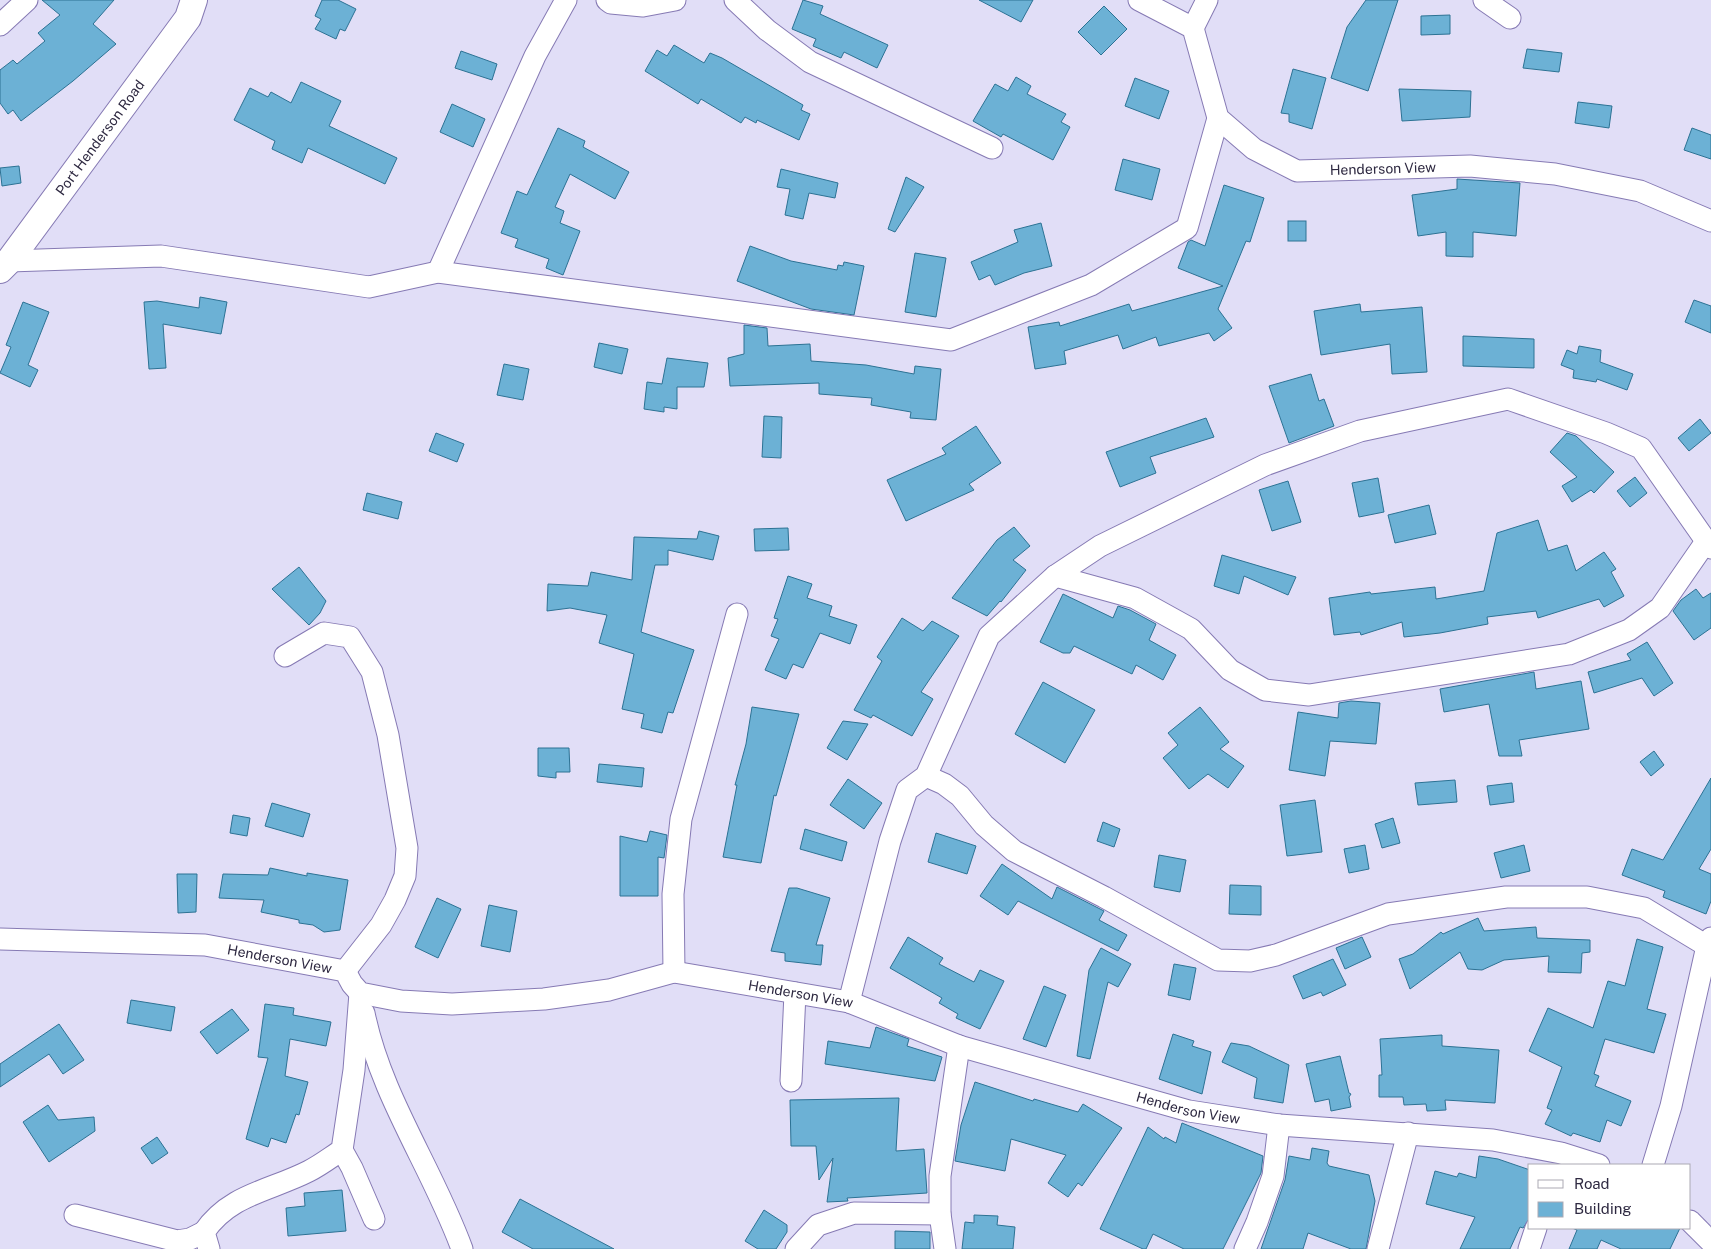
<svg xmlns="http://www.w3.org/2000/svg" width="1711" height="1249" font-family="'Public Sans',sans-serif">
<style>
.building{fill:#6cb1d5;stroke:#2c7294}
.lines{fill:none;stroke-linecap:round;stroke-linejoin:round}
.minor-casing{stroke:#867ab4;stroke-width:23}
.tertiary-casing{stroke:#867ab4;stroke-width:28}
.minor{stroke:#fff;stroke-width:21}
.tertiary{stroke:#fff;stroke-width:26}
.labels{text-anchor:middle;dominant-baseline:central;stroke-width:5;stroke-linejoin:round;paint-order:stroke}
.street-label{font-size:14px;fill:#2e2941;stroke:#fff}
</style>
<rect width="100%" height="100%" fill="#e1def7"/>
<!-- building -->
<g class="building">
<path d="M42,0H114L93,24L116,44L73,81L21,121L13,110L8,114L0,103V70L13,60L17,64L45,41L38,33L60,15Z"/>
<path d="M322,0H338L356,9L345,31L340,29L336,39L315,29L321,19L315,16Z"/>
<path d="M803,0L823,6L820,14L888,45L877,68L844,52L841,58L813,46L816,39L792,29Z"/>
<path d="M979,0H1033L1021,22Z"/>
<path d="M1366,0H1398L1368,91L1331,78L1347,27Z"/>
<path d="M1104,6L1127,29L1101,55L1078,32Z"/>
<path d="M1450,15V34L1421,35V16Z"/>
<path d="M674,45L704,63L710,53L722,58L803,105L801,110L810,114L799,140L757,120L756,123L745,117L741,123L701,99L698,104L645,71L657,50L667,56Z"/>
<path d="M1527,49L1562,53L1559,72L1523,68Z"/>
<path d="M461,51L497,64L492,80L455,68Z"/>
<path d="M1293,69L1326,78L1312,129L1289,122V114L1281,113Z"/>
<path d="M1016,77L1031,86L1027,94L1066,114L1061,122L1070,127L1053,160L1003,134L1001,137L973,121L995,84L1008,91Z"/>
<path d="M1135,78L1169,91L1159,119L1125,106Z"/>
<path d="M301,82L341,101L329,126L397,158L385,184L308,148L302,163L272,149L275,141L234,120L250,88L268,97L271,92L291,103Z"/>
<path d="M1399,89L1471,91L1470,117L1402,121Z"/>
<path d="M1578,102L1612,106L1609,128L1575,123Z"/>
<path d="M452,104L485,119L473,147L440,132Z"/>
<path d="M558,128L585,141L583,147L629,172L615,199L570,174L555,207L564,211L560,223L580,231L563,275L546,268L549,259L515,247L518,239L501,233L517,191L527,195Z"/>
<path d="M1692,128L1711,135V159L1684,150Z"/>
<path d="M1123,159L1160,169L1152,200L1115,190Z"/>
<path d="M19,166L21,183L2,186L0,168Z"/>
<path d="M781,169L838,183L835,198L809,193L803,219L785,215L790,189L777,187Z"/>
<path d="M906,177L924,187L895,232L888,229Z"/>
<path d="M1457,179L1520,183L1516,236L1473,232V257L1446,256V232L1418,236L1412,195L1457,189Z"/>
<path d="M1224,185L1264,198L1250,242L1246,241L1218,309L1232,328L1214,341L1209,333L1159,346L1156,337L1123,349L1118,335L1064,351L1066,364L1035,369L1028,327L1059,322L1060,326L1129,304L1132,311L1223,286L1178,268L1188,242L1191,240L1205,246Z"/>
<rect x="1288" y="221" width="18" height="20"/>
<path d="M1041,223L1052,266L1024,273L995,285L990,275L979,280L971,262L1018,242L1014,230Z"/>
<path d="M750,246L791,261L837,270L838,265L843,266L844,262L864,266L854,315L811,309L737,281Z"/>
<path d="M915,253L946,258L936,317L905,312Z"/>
<path d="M200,297L227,302L221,334L163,324L166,368L149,369L144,302L157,301L199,308Z"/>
<path d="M1694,300L1711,306V333L1685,322Z"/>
<path d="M23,302L49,312L28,365L38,370L30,387L0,373L11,347L6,345Z"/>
<path d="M1360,304L1361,312L1422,307L1427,372L1392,374L1390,344L1321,355L1314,311Z"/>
<path d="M744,325L767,328L768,346L810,344L811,361L866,365L914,374L915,366L941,369L936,420L910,418L911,412L871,405L872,398L819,394V383L730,386L728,358L744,354Z"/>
<path d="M1463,336L1534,339V368L1463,366Z"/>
<path d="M599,343L628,349L622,374L594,367Z"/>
<path d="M1579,346L1601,350L1600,362L1633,374L1627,390L1597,379L1596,382L1573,378L1574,370L1561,365L1567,350L1577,354Z"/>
<path d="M667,358L708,363L704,387H677V409L664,407V412L644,409L647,382L662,384Z"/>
<path d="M504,364L529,369L523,400L497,395Z"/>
<path d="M1311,374L1319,401L1324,399L1334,426L1289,443L1269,386Z"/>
<path d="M764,416L782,417L781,458L762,457Z"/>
<path d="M1206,418L1214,437L1150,457L1156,473L1120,487L1106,452Z"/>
<path d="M1700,419L1711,433L1689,451L1678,438Z"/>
<path d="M976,426L1001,463L969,484L974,490L906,521L887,480L946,454L942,448Z"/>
<path d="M436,433L464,444L457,462L429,451Z"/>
<path d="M1567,433L1576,436L1614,472L1594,493L1591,490L1572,502L1562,486L1577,477L1550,452Z"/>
<path d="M1635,477L1647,493L1630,507L1617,491Z"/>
<path d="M1378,478L1384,512L1359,517L1352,483Z"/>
<path d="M1288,481L1301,522L1272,531L1259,490Z"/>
<path d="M367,493L402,502L398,519L363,510Z"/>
<path d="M1429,505L1436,534L1395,543L1388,515Z"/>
<path d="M1538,520L1548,551L1567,545L1576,571L1604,552L1616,569L1611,572L1624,596L1604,607L1599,599L1538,618L1536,611L1487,617L1488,624L1440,633L1404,637L1402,622L1361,635L1360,632L1334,635L1329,598L1370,592L1371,594L1435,587L1436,599L1484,591L1497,533Z"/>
<path d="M1014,527L1030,546L1013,560L1026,570L1001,602L1000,601L987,616L952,598L997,540Z"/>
<path d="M788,528L789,550L755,551L754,529Z"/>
<path d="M699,531L719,536L713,560L668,550V565H655L641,632L694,650L673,713L668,712L662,733L641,728L644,714L622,709L634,654L599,643L607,615L570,608L547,611L548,584L588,586L591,572L632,580L634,537L697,539Z"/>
<path d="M1222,555L1296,577L1288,595L1244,576L1239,594L1214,586Z"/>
<path d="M299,567L326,601L320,613L309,625L272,589Z"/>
<path d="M788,576L812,584L807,598L832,606L829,616L857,625L850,644L820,633L803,668L793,664L786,679L765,670L779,639L771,636L778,619L774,618Z"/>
<path d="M1696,589L1703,598L1711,593V628L1694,640L1673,611L1681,600Z"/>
<path d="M1063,594L1113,618L1118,606L1130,610L1156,624L1149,640L1176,655L1163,680L1136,665L1132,674L1074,646L1070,653H1063L1040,642Z"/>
<path d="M902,618L923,631L932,621L959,636L921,692L933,699L912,736L873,715L871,718L854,710L882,661L877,657Z"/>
<path d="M1647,642L1673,683L1654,696L1642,678L1594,693L1588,672L1631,660L1627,654Z"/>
<path d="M1534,672L1536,689L1581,681L1589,729L1519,740L1522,756H1499L1489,704L1444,712L1440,689Z"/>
<path d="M1043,682L1095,710L1065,763L1015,734Z"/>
<path d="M1351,701L1380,703L1376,744L1330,741L1325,776L1289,770L1298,712L1338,718L1339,703Z"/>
<path d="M752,707L799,714L776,796L774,795L761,863L723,857L737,785H735L746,744Z"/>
<path d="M1200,707L1229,742L1220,749L1244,766L1228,788L1208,774L1189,789L1163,758L1178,745L1168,733Z"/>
<path d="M843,721L868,724L847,760L827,748Z"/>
<path d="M538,748H569L570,772H556V778L538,776Z"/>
<path d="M1654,751L1664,765L1651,776L1640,762Z"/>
<path d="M599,764L644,768L642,787L597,782Z"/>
<path d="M1711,778V849L1699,869L1711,874V901L1706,914L1663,897L1665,891L1622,875L1632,849L1663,860Z"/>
<path d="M848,779L882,803L864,829L830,805Z"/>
<path d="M1455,780L1457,802L1418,805L1415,783Z"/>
<path d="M1512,783L1514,802L1490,805L1487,786Z"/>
<path d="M1315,800L1322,852L1287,856L1280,805Z"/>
<path d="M272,803L310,814L303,837L265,826Z"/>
<path d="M233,815L250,818L247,836L230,833Z"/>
<path d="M1393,818L1400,843L1382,848L1375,824Z"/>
<path d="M1103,822L1120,829L1114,847L1097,841Z"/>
<path d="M805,829L847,842L842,861L800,849Z"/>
<path d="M650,831L667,835L664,858L658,857V896H620V836L647,842Z"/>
<path d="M936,833L976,846L967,874L928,862Z"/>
<path d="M1365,845L1369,869L1349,873L1344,849Z"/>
<path d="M1524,845L1530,871L1501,878L1494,853Z"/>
<path d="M1159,855L1186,860L1180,892L1154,887Z"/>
<path d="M1002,864L1052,899L1057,887L1104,911L1099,920L1127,935L1118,951L1018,901L1008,915L980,896Z"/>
<path d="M270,868L307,876V873L348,880L340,930L324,932L313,925L299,923V920L261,912L264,900L219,898L223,874L268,875Z"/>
<path d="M177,874H197L196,912L178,913Z"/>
<path d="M1230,885L1261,886V915L1229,914Z"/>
<path d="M789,888H797L830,898L816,945H823L821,965L785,961V953L771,951Z"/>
<path d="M437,898L461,909L438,958L415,947Z"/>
<path d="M489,905L517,911L510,952L481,946Z"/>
<path d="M1478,918L1484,931L1536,927L1537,938L1590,940V952L1582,953L1581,973L1548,972L1549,956L1504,960L1482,970L1468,969L1460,952L1410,989L1399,959L1413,954L1441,932L1443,934Z"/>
<path d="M908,937L943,958L939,964L974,982L980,970L1004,981L980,1029L956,1018L958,1014L939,1003L942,998L890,968Z"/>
<path d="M1362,937L1371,957L1345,969L1336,948Z"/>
<path d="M1637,939L1663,947L1647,1009L1666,1014L1654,1053L1605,1039L1594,1074L1599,1076L1595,1086L1631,1101L1621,1126L1607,1120L1600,1142L1573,1133L1571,1136L1545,1124L1552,1110L1547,1108L1562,1067L1529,1051L1548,1008L1593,1028L1608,981L1625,986Z"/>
<path d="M1101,948L1131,964L1118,987L1108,982L1090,1059L1077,1056L1089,970Z"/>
<path d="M1333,959L1346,985L1323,996L1321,992L1303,999L1293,976Z"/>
<path d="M1174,964L1196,968L1190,1000L1168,995Z"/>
<path d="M1044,986L1066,995L1046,1047L1023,1039Z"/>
<path d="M131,1000L175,1007L171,1031L127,1023Z"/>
<path d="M265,1004L294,1008L293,1015L331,1022L326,1046L290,1039L285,1076L308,1082L299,1115L296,1114L286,1143L271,1138L268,1147L246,1139L268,1058L258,1057Z"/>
<path d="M232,1009L249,1030L217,1054L200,1032Z"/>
<path d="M59,1024L84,1060L63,1074L49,1054L0,1087V1064Z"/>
<path d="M876,1027L909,1039L907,1046L942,1057L935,1081L825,1064L828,1041L870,1048Z"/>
<path d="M1173,1034L1194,1041L1192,1046L1211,1052L1202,1094L1159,1079Z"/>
<path d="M1442,1035V1046L1499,1050L1495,1103L1445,1100L1446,1110L1427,1111L1426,1104L1404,1105L1403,1097H1379V1075H1382L1380,1039Z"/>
<path d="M1231,1043L1249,1046L1289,1065L1283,1103L1254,1098L1257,1078L1222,1062Z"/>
<path d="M1340,1056L1349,1093L1351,1094L1349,1097L1351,1107L1331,1111L1329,1099L1315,1102L1306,1064Z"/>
<path d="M975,1082L1033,1101L1034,1099L1078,1112L1083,1104L1122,1128L1082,1186L1078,1183L1068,1197L1048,1183L1066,1155L1011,1139L1005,1171L955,1161L961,1125Z"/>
<path d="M899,1098L896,1151L924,1149L927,1193L847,1198L848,1201L827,1202L833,1158L819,1180L816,1146H791L790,1100Z"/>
<path d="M48,1105L58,1120L94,1117L95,1131L49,1162L23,1122Z"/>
<path d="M1182,1123L1263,1156L1261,1173L1223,1249H1184L1153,1234L1146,1249H1143L1100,1229L1148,1127L1164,1139L1165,1137L1176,1143Z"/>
<path d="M157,1137L168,1153L152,1164L141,1148Z"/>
<path d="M1312,1148L1329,1151L1327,1163L1329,1166L1369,1175L1375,1201L1366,1249H1351L1308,1233L1303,1249H1261L1285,1180L1289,1156L1310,1160Z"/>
<path d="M1479,1156L1498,1159L1530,1170V1218L1523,1228L1520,1227L1510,1249H1460L1475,1217L1426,1204L1435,1171L1457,1177L1459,1173L1476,1178Z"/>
<path d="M342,1190L346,1231L288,1236L286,1208L305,1206L304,1193Z"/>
<path d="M520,1199L614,1249H533L502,1232Z"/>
<path d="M764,1210L787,1225V1232L776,1249H758L745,1241Z"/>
<path d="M974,1215L998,1216L997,1225L1015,1227L1013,1249H962L965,1222L974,1223Z"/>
<path d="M1572,1228H1680L1670,1249H1621L1601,1240L1597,1249H1569L1577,1230Z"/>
<path d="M895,1231L930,1232V1249H895Z"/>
</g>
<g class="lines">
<defs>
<g id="minor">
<path d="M607,0L611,3L643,6L675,0"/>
<path d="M735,0L767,30L810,62L992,148"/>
<path id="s1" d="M1139,0L1193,28L1218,118L1254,149L1297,171L1470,166L1555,174L1640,191L1711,221"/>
<path d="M1484,0L1510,18"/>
<path d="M0,25L27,0"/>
<path d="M1193,28L1207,0"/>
<path d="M9,261L161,256L369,287L438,272L951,340L1091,285L1187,228L1218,118"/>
<path d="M438,272L535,56L566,0"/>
<path d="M1055,576L1135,598L1191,629L1230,670L1265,690L1309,695L1569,654L1629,630L1660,608L1705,543"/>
<path d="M285,656L324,633L350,637L372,672L388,735L407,848L405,876L395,900L381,925L345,971"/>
<path d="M926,776L944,784L960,796L984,825L1014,851L1104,897L1218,960L1250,961L1276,955L1388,914L1506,897H1587L1644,908L1707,946"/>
<path id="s2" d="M0,939L205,945L345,971L352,984L360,993L401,1001L452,1004L544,999L609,990L674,972L849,1002L959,1046L1189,1111L1279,1125L1493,1140L1561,1153L1599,1165"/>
<path d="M674,972L673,894L681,819L737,614"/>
<path d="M849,1002L890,841L907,790L926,776L989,636L1055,576L1100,546L1265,465L1360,431L1508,399L1606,433L1641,448L1711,548"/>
<path d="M364,1013C381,1097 433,1169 462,1249"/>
<path d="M791,1081L795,993"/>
<path d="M342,1150L352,1168L374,1219"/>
<path d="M1653,1165L1671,1106L1707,946L1711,938"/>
<path d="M75,1215L177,1241L190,1239L204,1232"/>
<path d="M1690,1221L1711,1242"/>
<path d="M209,1249L204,1232C230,1194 270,1191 309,1171C321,1165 331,1157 342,1150L354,1070L360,993"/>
<path d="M796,1249L818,1225L854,1213L940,1214"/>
<path d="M945,1249L940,1214V1176L959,1046"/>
<path d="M1245,1249L1257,1222L1273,1176L1279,1125"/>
<path d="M1378,1249L1408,1133"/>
<path d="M1529,1249L1536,1228"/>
</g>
<g id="tertiary">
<path id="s3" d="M0,270L9,261L188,18L194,0"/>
</g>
</defs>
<!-- minor casing -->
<use href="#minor" class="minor-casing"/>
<!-- tertiary casing -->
<use href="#tertiary" class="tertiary-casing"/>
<!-- minor -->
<use href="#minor" class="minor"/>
<!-- tertiary -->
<use href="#tertiary" class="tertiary"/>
</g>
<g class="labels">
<!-- street labels -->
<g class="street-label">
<text stroke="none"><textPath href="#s3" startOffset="166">Port Henderson Road</textPath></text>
<text stroke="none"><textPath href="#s1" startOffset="336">Henderson View</textPath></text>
<text stroke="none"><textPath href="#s2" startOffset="281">Henderson View</textPath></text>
<text stroke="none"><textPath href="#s2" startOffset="821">Henderson View</textPath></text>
<text stroke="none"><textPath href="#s2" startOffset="1226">Henderson View</textPath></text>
</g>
</g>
<!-- legend -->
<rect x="1528" y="1164" width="162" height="65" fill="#ffffff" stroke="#aba9b3"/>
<rect x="1538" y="1180" width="25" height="8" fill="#ffffff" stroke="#aba9b3"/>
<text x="1574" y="1189" font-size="15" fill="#2e2941">Road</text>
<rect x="1538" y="1202" width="25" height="15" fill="#6cb1d5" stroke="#aba9b3"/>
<text x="1574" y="1214" font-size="15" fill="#2e2941">Building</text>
</svg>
